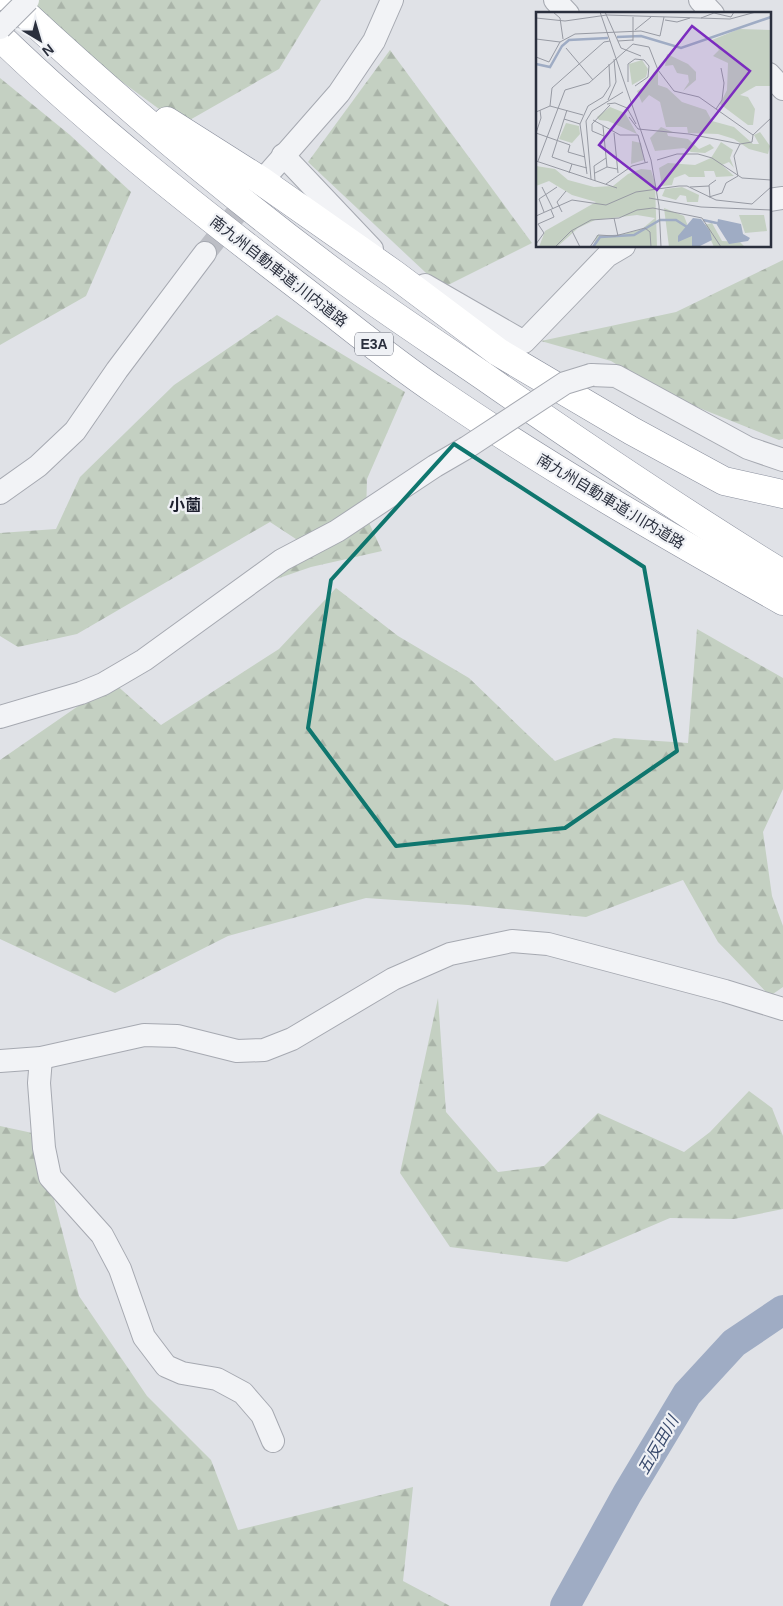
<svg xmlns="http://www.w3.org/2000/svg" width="783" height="1606" font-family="Helvetica,'Noto Sans JP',sans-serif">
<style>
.forest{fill:url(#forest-firs)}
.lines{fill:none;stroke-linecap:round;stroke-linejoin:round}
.river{stroke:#9facc4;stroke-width:30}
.minor-tunnel{stroke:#bcbec5;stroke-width:22;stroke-dasharray:22 11;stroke-linecap:butt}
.minor-casing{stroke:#a6a9b1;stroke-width:24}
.highway-casing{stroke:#898e9c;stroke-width:29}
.minor{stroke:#f2f3f6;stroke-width:22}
.highway{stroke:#fff;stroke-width:28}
.minor-bridge-casing{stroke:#a6a9b1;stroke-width:24;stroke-linecap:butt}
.minor-bridge{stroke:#f2f3f6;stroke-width:22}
.marked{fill:none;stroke:#0f766e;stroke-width:4;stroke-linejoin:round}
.labels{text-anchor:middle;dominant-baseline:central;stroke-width:4.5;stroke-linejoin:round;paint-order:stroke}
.shield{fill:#eff1f5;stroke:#656974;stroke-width:1}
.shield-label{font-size:14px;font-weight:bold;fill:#2a2f3d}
.street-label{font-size:15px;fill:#2a2f3d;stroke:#eff1f5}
.neighbourhood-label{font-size:16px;font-weight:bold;fill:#1d202e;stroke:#eff1f5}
.water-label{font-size:16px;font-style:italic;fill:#394a6c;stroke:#eff1f5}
.inset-river{fill:none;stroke:#9facc4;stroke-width:2.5}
.inset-road{fill:none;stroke:#979aa3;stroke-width:1}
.view{fill:#7b2cbf;fill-opacity:0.15;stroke:#7b2cbf;stroke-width:2.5}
.inset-edge{fill:none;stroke:#2a2f3d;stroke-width:2.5}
</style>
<defs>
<pattern id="forest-firs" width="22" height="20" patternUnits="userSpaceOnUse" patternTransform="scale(1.25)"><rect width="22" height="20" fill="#c4d0c2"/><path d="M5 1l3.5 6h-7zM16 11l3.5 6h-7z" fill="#a9b3a8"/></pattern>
</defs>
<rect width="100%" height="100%" fill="#e0e2e7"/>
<!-- forest -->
<g class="forest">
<path d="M32,0H321L279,69L181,125L73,46Z"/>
<path d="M390,50L532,243L442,288L308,162Z"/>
<path d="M0,78L70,135L131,192L86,296L0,345Z"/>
<path d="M783,260V439L779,440L667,395L611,361L541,341L676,312Z"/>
<path d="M277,315L405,392L367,479L366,516L382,551L311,567L230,595L299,541L270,522L77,634L18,647L0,636V533L56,529L80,477L174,385Z"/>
<path d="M336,588L398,636L469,678L555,761L614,738L688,743L697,629L783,678V789L763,832L772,896L783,926V987L770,996L718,942L683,880L586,917L468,905L366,898L228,936L115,993L0,939V760L113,682L161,725L279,649Z"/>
<path d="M438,998L446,1112L498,1172L544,1166L598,1113L684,1152L710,1132L749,1091L772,1108L783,1136V1209L734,1219L670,1218L567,1262L450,1247L400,1173Z"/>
<path d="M0,1126L37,1134L79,1296L147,1396L211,1460L238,1530L413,1487L403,1581L450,1606H0Z"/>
</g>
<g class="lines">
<!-- river -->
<path class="river" d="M565,1606L627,1494L687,1394L734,1343L783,1310"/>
<!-- minor-tunnel -->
<path class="minor-tunnel" d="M205,253L255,190"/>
<defs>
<g id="minor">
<path d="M555,0L568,14"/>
<path d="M700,0L713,14"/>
<path d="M769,74L783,89"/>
<path d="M283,155L372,249"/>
<path d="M268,174L339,93L374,41L392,0"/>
<path d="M769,200L783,198"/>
<path d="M425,285L524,342L607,256L624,246"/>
<path d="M591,375L616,376L748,448L783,460"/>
<path d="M0,493L38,466L75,431L117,370L205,253"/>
<path d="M0,717L81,693L103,684L144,660L282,560L337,531L435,466L466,448"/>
<path d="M41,1058L39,1083L44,1148L50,1177L102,1235L120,1269L144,1337L166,1366L182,1373L217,1379L243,1393L262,1415L273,1441"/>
<path d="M0,1061L41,1058L144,1035L177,1036L237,1051L264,1050L292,1039L393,979L450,954L512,941L548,944L725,991L783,1009"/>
</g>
<g id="highway">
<path d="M10,0C114,97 222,189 336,274C387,312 440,346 492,382C587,448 684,513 783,574"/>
<path d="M0,37C93,127 195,207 298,286C344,321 390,360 438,392C549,468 666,535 783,601"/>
<path d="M167,121L260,180L394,274L498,352L632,431L724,481L783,494"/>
</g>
</defs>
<!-- minor casing -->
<use href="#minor" class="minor-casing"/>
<!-- highway casing -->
<use href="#highway" class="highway-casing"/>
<!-- minor -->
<use href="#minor" class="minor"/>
<!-- highway -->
<use href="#highway" class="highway"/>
<defs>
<g id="minor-bridge">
<path d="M0,28L28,0"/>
<path d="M466,448L565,383L591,375"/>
</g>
</defs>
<!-- minor-bridge casing -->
<use href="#minor-bridge" class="minor-bridge-casing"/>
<!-- minor-bridge -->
<use href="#minor-bridge" class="minor-bridge"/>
</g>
<!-- marked area -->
<path class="marked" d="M454,444L644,567L677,751L565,828L396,846L308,728L331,580Z"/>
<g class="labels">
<!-- shield labels -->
<rect class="shield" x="355" y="332.5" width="38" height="23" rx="4"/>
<g class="shield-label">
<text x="374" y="344">E3A</text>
</g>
<!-- street labels -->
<g class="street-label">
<text transform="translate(279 271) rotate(38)">南九州自動車道;川内道路</text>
<text transform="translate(611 501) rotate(31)">南九州自動車道;川内道路</text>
</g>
<!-- neighbourhood labels -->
<g class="neighbourhood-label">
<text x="185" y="505">小薗</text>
</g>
<!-- water labels -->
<g class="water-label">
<text transform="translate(658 1445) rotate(-60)">五反田川</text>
</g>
</g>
<!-- overview -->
<g transform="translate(536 12)">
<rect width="235" height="235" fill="#e0e2e7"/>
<path d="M30,111L43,114L44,122L36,131L23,127Z" fill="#c4d0c2"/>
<path d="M203,17L235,18V74H220L204,83L212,85L219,97L217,113H212L184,92L191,78L192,51L177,44L183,38L176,28ZM131,42L152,52L160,60V68L147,79L153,70L152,63L141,61L137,53L129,54ZM106,48L112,57L110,65L96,73L93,52ZM118,60H122V73L131,76L146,90L170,98L176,109L198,115L217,132H223L218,123L224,120L234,134L232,142L213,137L198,127L182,122L152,121L151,115H130L124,90L113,83L106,91L101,79L113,72ZM74,95L89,101L101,122L72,109L63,108L61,105ZM125,115L139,121H131L132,124L152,127L163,137L174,132L178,136L169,141L155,140L148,136L119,139L114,126ZM96,129L105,131L108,148L95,152ZM185,130L197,138L194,146L198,156L193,150L186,153L198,164L180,165L178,159H168L169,165H153L149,162L138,166L136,173L126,174L123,156L132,151L159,153L175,146ZM0,154L19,157L32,168L58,175L77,174L92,162L105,157L115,158L119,171L121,235H57L61,223L77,225L106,217L119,206L101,203L59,208L42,216L21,235H3L9,219L60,190L36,183L13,169L0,174ZM146,175L163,183L162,190H151L150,184L144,183L140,188L126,184L129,177ZM128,196L148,204L160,235H133ZM203,203H228L231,219L209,221ZM176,211L186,229L204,230L209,235H178L168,213Z" fill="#c4d0c2"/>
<path d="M157,206L165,207L174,219L176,228L162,235H156V224L142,230V224ZM182,207L205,212L207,222L214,226L212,229L193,232L181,213Z" fill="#9facc4"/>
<path class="inset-river" d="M81,25L105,24L145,36L235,5M0,52L14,55L26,34L33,28L72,26M167,208L185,212M57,235L64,225L98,223L124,208H140L151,215"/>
<path class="inset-road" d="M17,0L24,6L27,27M64,0L115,148L123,194L125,235M69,0L85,36L105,44M97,5V29M0,6L29,9L71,3L194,7L220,0M165,6L178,1L195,5L198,0M129,8L141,10L154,6M99,18L115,5M0,27L24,30M82,29L97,28M30,36L57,68M0,45L13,50L24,30L39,22L105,19L124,24L128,5M92,70V52L99,47L108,48L113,54L112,65L99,74M72,88L80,70L78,47M71,92L79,91L91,96L100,112M14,94L16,76L68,30L74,29M180,97L186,88L188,71L185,56M31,98L16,145L36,152M0,100L14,94L47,103M93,105L102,117L153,122L204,132L216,130L217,123L235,106M28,107L44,112M57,108L84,123H102L109,150M67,114L71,155M0,121L34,133L32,140L49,145M0,121L5,106L4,98M78,121L82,161M68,124L56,119V112L74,93M121,148L141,142H162L176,146L206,166L235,168M0,149L81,176M2,149L29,78L53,71L97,32L113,35L122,58L138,79L163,85L217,123M33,161L36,152L51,156M59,161L71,155L81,157M51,162L44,112L52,94L67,85L74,74L73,52M55,167L50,109L56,99L87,80M59,169L58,154L70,146M70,172L96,154L112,150M6,175L17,197M154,175L173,174M173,185L186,181L190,171L202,164L198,144L204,132M174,185L173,173L180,168M113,186L165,195L235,198M8,200L3,187L21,175M26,200L21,190L30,179M0,204L36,188L70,193L100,180L143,174H151L180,188L216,192L235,175M78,206L82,224M36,219L44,235M0,232L8,221L2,212L18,205L15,198M19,235L35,219L55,208L83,206L101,198L117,196L166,206L185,235M54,235L62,223L79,224L109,216L114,220L115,235"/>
<path class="view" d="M156,14L214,59L121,178L63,133Z"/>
<rect width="235" height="235" class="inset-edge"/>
</g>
<!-- north arrow -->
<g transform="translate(40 40) rotate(142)" stroke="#eff1f5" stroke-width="4" paint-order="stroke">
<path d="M0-4L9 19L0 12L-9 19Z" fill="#2a2f3d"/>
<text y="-8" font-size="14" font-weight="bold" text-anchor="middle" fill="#2a2f3d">N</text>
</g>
</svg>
